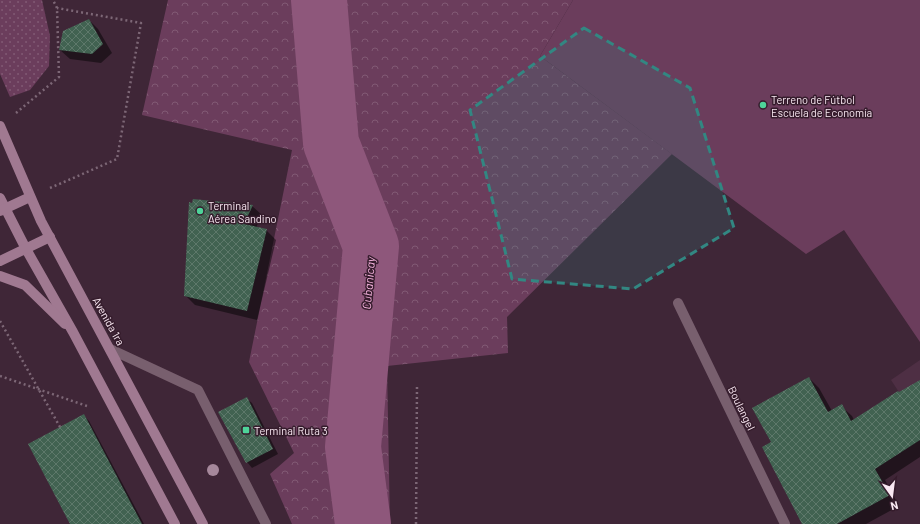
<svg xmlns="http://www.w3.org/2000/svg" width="920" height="524" font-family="Barlow,sans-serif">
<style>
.built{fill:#4e2f44}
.green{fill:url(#green-dots)}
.forest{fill:url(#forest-crowns)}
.pitch{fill:#6b3d5c}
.shadow{fill:#0007}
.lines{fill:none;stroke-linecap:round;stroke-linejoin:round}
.river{stroke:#8e577b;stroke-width:56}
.building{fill:url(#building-cross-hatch)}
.path{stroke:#7d6776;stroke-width:2.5;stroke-dasharray:2 3;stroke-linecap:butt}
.lane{stroke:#785f6e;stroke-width:10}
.street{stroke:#785f6e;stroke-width:10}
.secondary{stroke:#a07991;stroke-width:10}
.tree{fill:#a6889b}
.marked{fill:#328782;fill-opacity:0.2;stroke:#328782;stroke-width:3;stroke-dasharray:8 5;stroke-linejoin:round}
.poi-dot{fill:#4ed399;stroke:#351c2c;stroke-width:1.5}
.labels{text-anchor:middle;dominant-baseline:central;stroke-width:3;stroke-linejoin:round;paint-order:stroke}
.poi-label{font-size:11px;fill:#f9e8f2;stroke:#351c2c;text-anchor:start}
.street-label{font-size:11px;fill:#f9e8f2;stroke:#351c2c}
.water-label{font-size:12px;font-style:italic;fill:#f6b3de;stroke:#351c2c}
</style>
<defs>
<pattern id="green-dots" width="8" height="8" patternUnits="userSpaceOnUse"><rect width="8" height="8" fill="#6b3d5c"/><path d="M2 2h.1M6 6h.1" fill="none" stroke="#815974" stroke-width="1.8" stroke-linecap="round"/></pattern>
<pattern id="forest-crowns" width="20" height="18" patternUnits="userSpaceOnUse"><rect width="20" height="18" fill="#6b3d5c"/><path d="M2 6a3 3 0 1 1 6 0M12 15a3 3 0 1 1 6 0" fill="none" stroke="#815974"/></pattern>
<pattern id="building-cross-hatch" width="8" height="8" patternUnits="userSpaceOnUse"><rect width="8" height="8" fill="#416251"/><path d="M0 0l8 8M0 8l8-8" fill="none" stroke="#5d786a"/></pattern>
</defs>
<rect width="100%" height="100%" fill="#3f2637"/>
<!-- built -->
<path class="built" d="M920,360V424L891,380Z"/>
<!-- green -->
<path class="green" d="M0,0H42L50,36L49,66L30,90L10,97L0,74Z"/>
<!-- forest -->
<path class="forest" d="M168,0H573L540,56L672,154L507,317L508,353L387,366L390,524H292L270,474L294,453L249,362L292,150L142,115Z"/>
<!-- pitch -->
<path class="pitch" d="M573,0H920V342L844,230L806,254L540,56Z"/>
<!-- shadow -->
<g class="shadow">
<path d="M89,20L98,29L112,53L101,63L70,59L60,50Z"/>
<path d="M192,204L252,206L262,215L256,228L266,230L276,240L257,320L195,305L185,295Z"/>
<path d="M809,378L819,388L832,411L841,406L852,416L854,420L920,381V457L885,480L899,506L866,524H803L772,443Z"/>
<path d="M246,398L252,403L278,454L252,468L247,462Z"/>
<path d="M84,416L89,421L144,524H71Z"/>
</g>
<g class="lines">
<!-- river -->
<path class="river" d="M319,0L331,143L371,246L353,447L363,524"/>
</g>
<!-- building -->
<g class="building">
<path d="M89,19L103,44L92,54L59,50L63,31Z"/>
<path d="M193,199L253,205L244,224L267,229L247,311L184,296L189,202L192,203Z"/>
<path d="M809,377L828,412L842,404L851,421L898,391L899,392L920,380V440L875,469L890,495L837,524H802L762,447L771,442L752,408Z"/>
<path d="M247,397L273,449L246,463L218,412Z"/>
<path d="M84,414L142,524H70L28,444Z"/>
</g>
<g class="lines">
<!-- path -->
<g class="path">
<path d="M16,113L59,77L57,8L53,0"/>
<path d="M50,188L117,159L141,23L57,8"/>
<path d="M0,321L60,427"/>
<path d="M0,376L87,406"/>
<path d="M416,524L417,386"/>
</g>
<!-- lane -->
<path class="lane" d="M110,349L198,390L266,524"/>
<!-- street -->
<path class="street" d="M678,303L785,524"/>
<!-- secondary -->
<g class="secondary">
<path d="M0,126L41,221L203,524"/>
<path d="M0,198L26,249L73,332L175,524"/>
<path d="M0,211L30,197"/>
<path d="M0,261L50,237"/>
<path d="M0,276L25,285L65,324"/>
</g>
</g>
<!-- trees -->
<circle class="tree" cx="213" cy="470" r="6"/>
<!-- marked area -->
<path class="marked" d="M584,28L690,88L734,228L633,289L512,279L470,110Z"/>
<!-- markers -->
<g class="poi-dot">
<circle cx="763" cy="105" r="4"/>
<circle cx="200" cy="211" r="4"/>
<rect x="242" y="426" width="8" height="8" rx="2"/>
</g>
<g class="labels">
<!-- poi labels -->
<g class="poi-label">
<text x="771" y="99">Terreno de Fútbol<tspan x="771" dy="13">Escuela de Economía</tspan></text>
<text x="208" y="205">Terminal<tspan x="208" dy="13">Aérea Sandino</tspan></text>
<text x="254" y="430">Terminal Ruta 3</text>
</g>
<!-- street labels -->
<g class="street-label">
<text transform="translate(109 321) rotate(61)">Avenida 1ra</text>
<text transform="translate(742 408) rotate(64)">Boulangel</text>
</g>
<!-- water labels -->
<g class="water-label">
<text transform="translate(368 283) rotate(-85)">Cubanicay</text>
</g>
</g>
<!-- north arrow -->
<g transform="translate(892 496) rotate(166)" stroke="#351c2c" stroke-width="3" paint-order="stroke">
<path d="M0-3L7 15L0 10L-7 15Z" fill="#f9e8f2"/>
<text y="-6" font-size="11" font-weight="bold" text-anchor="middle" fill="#f9e8f2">N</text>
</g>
</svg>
